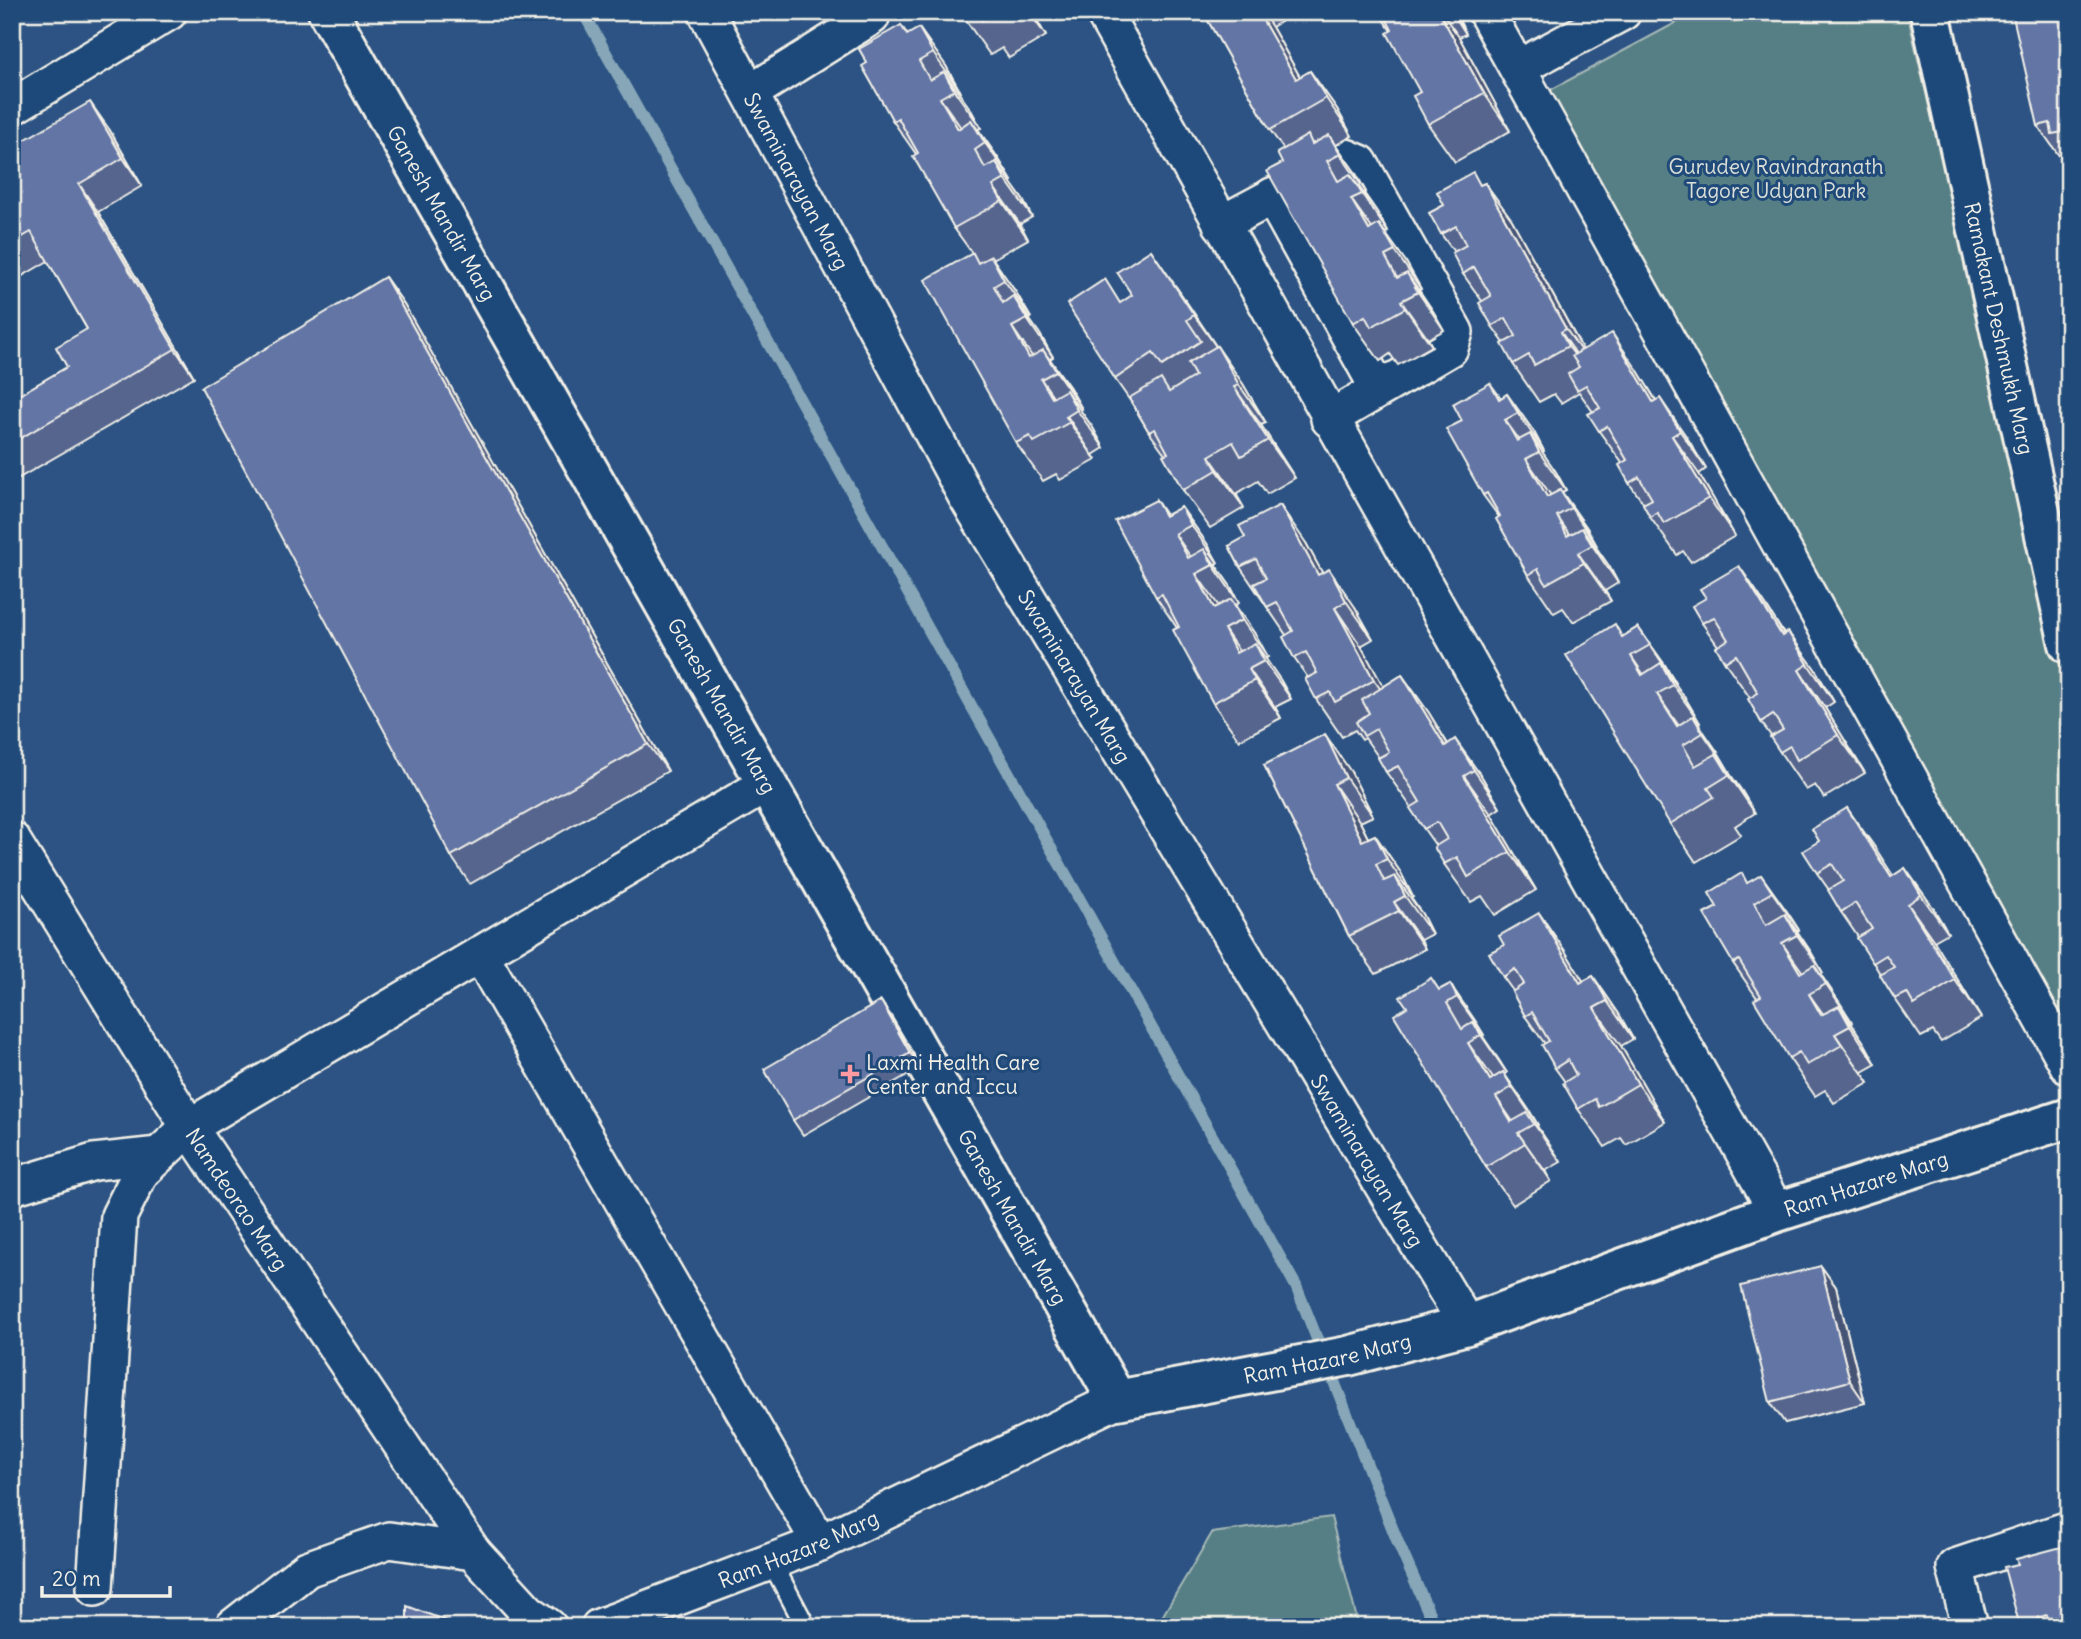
<svg xmlns="http://www.w3.org/2000/svg" width="2081" height="1639" font-family="Delius,sans-serif">
<style>
.green{fill:#577f85;stroke:#a6b8b6;stroke-width:2}
.lines{fill:none;stroke-linecap:round;stroke-linejoin:round}
.stream{stroke:#87a7b8;stroke-width:12}
.lane-casing{stroke:#f4f1e8;stroke-width:23}
.street-casing{stroke:#f4f1e8;stroke-width:40}
.secondary-casing{stroke:#f4f1e8;stroke-width:44}
.lane{stroke:#1f4a7a;stroke-width:18}
.street{stroke:#1f4a7a;stroke-width:35}
.secondary{stroke:#1f4a7a;stroke-width:38}
.wall{fill:#54658e;stroke:#f4f1e8;stroke-width:2}
.shaded-wall{fill:#455274;stroke:#f4f1e8;stroke-width:2}
.building{fill:#6275a5;stroke:#f4f1e8;stroke-width:2}
.poi-dot{fill:#ff9aa2;stroke:#1f4a7a;stroke-width:2.5}
.labels{text-anchor:middle;dominant-baseline:central;stroke-width:6;stroke-linejoin:round;paint-order:stroke}
.park-label{font-size:21px;fill:#dce0d9;stroke:#1f4a7a}
.street-label{font-size:21px;fill:#f4f1e8;stroke:#1f4a7a}
.poi-label{font-size:21px;fill:#f4f1e8;stroke:#1f4a7a;text-anchor:start}
</style>
<rect width="100%" height="100%" fill="#2c5383"/>
<filter id="ink" filterUnits="userSpaceOnUse"><feTurbulence type="fractalNoise" baseFrequency=".0143" numOctaves="2"/><feDisplacementMap in="SourceGraphic" scale="14" xChannelSelector="R" yChannelSelector="G"/><feConvolveMatrix kernelMatrix="1 2 1 2 8 2 1 2 1" color-interpolation-filters="sRGB"/></filter>
<g filter="url(#ink)">
<!-- green -->
<g class="green">
<path d="M1696,12H1907L2069,703V1053L1541,95Z"/>
<path d="M1331,1517L1359,1627H1156L1212,1533Z"/>
</g>
<g class="lines">
<!-- stream -->
<path class="stream" d="M583,12L1296,1286L1399,1545L1435,1627"/>
<defs>
<path id="lane" d="M771,1561L806,1627"/>
<g id="street">
<path id="s1" d="M706,12L966,496L1467,1325"/>
<path d="M1103,12L1777,1212"/>
<path d="M1486,12L2069,1067"/>
<path d="M1518,68L1623,12"/>
<path d="M750,93L871,17V12"/>
<path d="M12,107L169,12"/>
<path d="M1272,196L1378,388"/>
<path d="M1221,224L1346,157L1360,163L1455,332L1450,348L1329,419"/>
<path id="s2" d="M12,840L189,1127L473,1552"/>
<path d="M480,954L820,1543"/>
<path d="M12,1187L94,1162L159,1155"/>
<path d="M95,1588L119,1216L141,1172L189,1127L767,784"/>
<path d="M233,1627L307,1569L389,1540L473,1552L528,1612L549,1627"/>
<path id="s3" d="M599,1627L820,1543L1117,1400"/>
<path d="M1970,1627L1955,1567L2069,1529"/>
</g>
<g id="secondary">
<path id="s4" d="M328,12L1117,1400L1348,1356L1467,1325L1777,1212L2069,1118"/>
<path id="s5" d="M1930,12L2069,644"/>
</g>
</defs>
<!-- lane casing -->
<use href="#lane" class="lane-casing"/>
<!-- street casing -->
<use href="#street" class="street-casing"/>
<!-- secondary casing -->
<use href="#secondary" class="secondary-casing"/>
<!-- lane -->
<use href="#lane" class="lane"/>
<!-- street -->
<use href="#street" class="street"/>
<!-- secondary -->
<use href="#secondary" class="secondary"/>
</g>
<!-- wall -->
<g class="wall">
<path d="M960,12H1032L1046,36L1009,58L1002,48L990,55Z"/>
<path d="M1203,12H1281L1285,19L1272,27L1300,77L1310,71L1337,109L1352,136L1336,145L1355,172L1366,192L1364,193L1377,212L1388,232L1385,233L1406,262L1421,289L1419,290L1433,311L1444,330L1428,339L1432,346L1398,365L1390,354L1380,361L1353,323L1282,163L1284,150L1270,130Z"/>
<path d="M1378,12H1455L1466,34L1459,37L1510,131L1455,162L1428,124L1420,92L1391,31Z"/>
<path d="M2069,12V163L2065,164L2038,126Z"/>
<path d="M901,25L908,35L919,28L946,66L960,91L958,92L971,110L981,128L978,129L998,158L1012,181L1010,182L1023,200L1032,217L1020,224L1028,239L993,259L1017,294L1031,318L1029,319L1053,357L1050,359L1070,388L1082,409L1080,410L1093,428L1104,448L1093,455L1096,460L1060,480L1056,474L1043,481L1016,443L972,253L954,228L916,154L893,121L867,63Z"/>
<path d="M109,129L142,186L98,212L194,377L12,482V399L67,367L87,329L48,261L19,278L12,268V147Z"/>
<path d="M1485,183L1512,220L1583,350L1638,371L1656,400L1686,436L1706,469L1699,474L1735,536L1691,562L1683,551L1677,555L1650,517L1644,504L1629,483L1622,463L1599,431L1593,412L1579,392L1561,403L1554,394L1539,402L1513,364L1504,343L1492,326L1482,301L1463,274L1454,252L1441,234L1482,184Z"/>
<path d="M385,277L404,304L668,771L470,884L451,856Z"/>
<path d="M1177,288L1216,346L1243,384L1266,423L1261,425L1295,478L1267,494L1258,481L1236,494L1244,508L1210,528L1183,490L1165,454L1149,432L1133,405L1115,379Z"/>
<path d="M1490,383L1501,398L1507,394L1534,432L1544,451L1542,452L1556,472L1566,490L1562,492L1587,528L1597,546L1596,547L1609,566L1618,583L1605,591L1611,601L1573,622L1563,608L1554,613L1528,575L1499,517L1483,495L1462,421Z"/>
<path d="M1156,500L1166,515L1181,507L1208,545L1218,563L1215,564L1231,587L1239,603L1235,606L1257,637L1268,657L1265,659L1281,681L1291,699L1275,707L1281,718L1239,740L1213,703L1177,628L1156,597Z"/>
<path d="M1306,543L1322,573L1355,607L1373,639L1361,646L1383,687L1402,675L1429,713L1448,744L1482,777L1500,808L1491,814L1536,890L1495,915L1482,896L1471,902L1444,864L1436,846L1424,829L1411,807L1386,772L1379,758L1365,738L1362,740L1355,730L1342,737L1316,699L1308,678L1294,658L1286,635L1240,567L1229,546Z"/>
<path d="M1739,566L1765,604L1784,634L1788,632L1815,669L1834,702L1825,708L1865,773L1824,798L1815,785L1806,790L1780,752L1771,736L1761,722L1750,698L1725,662L1718,646L1702,623L1706,598Z"/>
<path d="M1638,627L1665,665L1676,683L1675,684L1687,701L1700,723L1698,724L1719,754L1729,771H1728L1755,813L1735,826L1741,835L1696,862L1670,824L1623,636Z"/>
<path d="M1264,765L1351,772L1373,816L1360,822L1368,838L1375,835L1401,873L1413,897L1411,898L1422,914L1432,934L1421,940L1425,949L1376,974L1349,936Z"/>
<path d="M1847,808L1893,876L1905,868L1932,906L1948,933L1934,941L1981,1018L1941,1042L1933,1031L1921,1037L1895,999L1858,937L1841,912L1829,890L1817,873L1819,841Z"/>
<path d="M1761,875L1788,913L1799,930L1797,931L1811,952L1823,973L1821,975L1840,1003L1852,1022L1851,1023L1865,1044L1876,1064L1862,1072L1869,1083L1834,1103L1825,1090L1815,1096L1789,1058L1757,998L1733,963L1717,907Z"/>
<path d="M1539,913L1565,951L1583,981L1593,976L1619,1014L1633,1039L1621,1046L1665,1122L1626,1145L1621,1138L1605,1147L1578,1109L1565,1082L1555,1068L1545,1044L1525,1016L1513,991L1503,977L1504,945Z"/>
<path d="M1431,978L1439,990L1450,984L1476,1022L1484,1035L1482,1036L1507,1073L1505,1075L1529,1110L1538,1125L1537,1126L1561,1162L1545,1171L1551,1181L1513,1205L1486,1167L1407,1007Z"/>
<path d="M891,1016L921,1067L803,1135L793,1120Z"/>
<path d="M1821,1266L1836,1287L1865,1403L1785,1423L1770,1402Z"/>
<path d="M2069,1545V1627H2020L2018,1564Z"/>
</g>
<!-- shaded-wall -->
<g class="shaded-wall">
<path d="M1029,12H1032L1046,36Z"/>
<path d="M1258,12H1262L1272,27L1315,104L1296,79Z"/>
<path d="M1439,12H1441L1459,37L1510,131L1484,93Z"/>
<path d="M1452,12H1455L1466,34Z"/>
<path d="M919,28L946,66L960,91L933,53Z"/>
<path d="M1310,71L1337,109L1352,136L1326,98Z"/>
<path d="M944,72L971,110L981,128L954,90Z"/>
<path d="M940,98L967,136L958,129Z"/>
<path d="M90,102L109,129L142,186L123,158Z"/>
<path d="M971,120L998,158L1012,181L985,143Z"/>
<path d="M1329,135L1355,172L1366,192L1340,154Z"/>
<path d="M996,162L1023,200L1032,217L1005,179Z"/>
<path d="M1350,174L1377,212L1388,232L1362,194Z"/>
<path d="M1485,183L1512,220L1592,367L1566,329Z"/>
<path d="M79,184L98,212L194,377L175,349Z"/>
<path d="M993,186L1020,224L1028,239L1002,201Z"/>
<path d="M1351,199L1378,237L1369,230Z"/>
<path d="M1379,224L1406,262L1421,289L1395,251Z"/>
<path d="M1151,250L1177,288L1220,352L1194,315Z"/>
<path d="M991,256L1017,294L1031,318L1004,280Z"/>
<path d="M1407,273L1433,311L1444,330L1418,292Z"/>
<path d="M385,277L404,304L668,771L648,744Z"/>
<path d="M1013,296L1040,334L1053,357L1027,319Z"/>
<path d="M1401,301L1428,339L1432,346L1405,308Z"/>
<path d="M1012,327L1038,365L1029,358Z"/>
<path d="M1561,332L1587,370L1595,383L1568,346Z"/>
<path d="M1612,333L1638,371L1676,434L1653,402Z"/>
<path d="M1217,346L1243,384L1266,423L1239,385Z"/>
<path d="M1043,350L1070,388L1082,409L1056,371Z"/>
<path d="M1041,379L1067,416L1096,460L1052,398Z"/>
<path d="M1234,387L1261,425L1295,478L1268,440Z"/>
<path d="M1066,390L1093,428L1104,448L1077,410Z"/>
<path d="M1507,394L1534,432L1544,451L1518,413Z"/>
<path d="M1660,398L1686,436L1706,469L1680,431Z"/>
<path d="M1505,420L1531,456L1517,441Z"/>
<path d="M1530,434L1556,472L1566,490L1539,452Z"/>
<path d="M1672,436L1699,474L1735,536L1709,498Z"/>
<path d="M1209,456L1236,494L1244,508L1217,470Z"/>
<path d="M1526,459L1552,497H1547Z"/>
<path d="M1560,490L1587,528L1597,546L1571,508Z"/>
<path d="M1280,505L1306,543L1340,605L1318,575Z"/>
<path d="M1181,507L1208,545L1218,563L1191,525Z"/>
<path d="M1557,516L1581,551L1567,536Z"/>
<path d="M1582,528L1609,566L1618,583L1592,545Z"/>
<path d="M1175,534L1201,572L1188,558Z"/>
<path d="M1204,549L1231,587L1239,603L1213,565Z"/>
<path d="M1578,553L1605,591L1611,601L1584,563Z"/>
<path d="M1739,566L1765,604L1804,667L1782,636Z"/>
<path d="M1329,569L1355,607L1373,639L1346,601Z"/>
<path d="M1196,574L1223,612L1214,608Z"/>
<path d="M1231,599L1257,637L1268,657L1242,620Z"/>
<path d="M1335,608L1361,646L1401,718L1374,680Z"/>
<path d="M1638,627L1665,665L1676,683L1650,645Z"/>
<path d="M1224,629L1250,667L1249,669L1275,707L1281,718L1236,653Z"/>
<path d="M1788,632L1815,669L1834,702L1808,664Z"/>
<path d="M1255,643L1281,681L1291,699L1264,661Z"/>
<path d="M1631,656L1683,732L1688,742L1642,675Z"/>
<path d="M1661,663L1687,701L1700,723L1673,685Z"/>
<path d="M1799,670L1825,708L1865,773L1838,735Z"/>
<path d="M1402,675L1429,713L1466,775L1445,746Z"/>
<path d="M1693,716L1719,754L1729,771L1703,733Z"/>
<path d="M1325,734L1351,772L1373,816L1346,778Z"/>
<path d="M1455,739L1482,777L1500,808L1474,770Z"/>
<path d="M1716,754L1742,791L1755,813L1729,775Z"/>
<path d="M1464,776L1491,814L1536,890L1510,852Z"/>
<path d="M1334,784L1360,822L1380,862L1362,841Z"/>
<path d="M1847,808L1874,846L1910,902L1891,877Z"/>
<path d="M1375,835L1401,873L1413,897L1387,859Z"/>
<path d="M1905,868L1932,906L1948,933L1921,895Z"/>
<path d="M1761,875L1788,913L1799,930L1772,892Z"/>
<path d="M1395,876L1422,914L1432,934L1405,896Z"/>
<path d="M1394,902L1421,940L1425,949L1399,911Z"/>
<path d="M1908,904L1934,941L1981,1018L1955,980Z"/>
<path d="M1539,913L1565,951L1598,1006L1580,983Z"/>
<path d="M1785,914L1811,952L1823,973L1797,935Z"/>
<path d="M1782,943L1809,981L1800,973Z"/>
<path d="M1814,965L1840,1003L1852,1022L1826,984Z"/>
<path d="M1593,976L1619,1014L1633,1039L1607,1001Z"/>
<path d="M1450,984L1476,1022L1484,1035L1457,997Z"/>
<path d="M1809,994L1836,1032L1835,1034L1869,1083L1821,1015Z"/>
<path d="M881,1001L891,1016L921,1067L910,1053Z"/>
<path d="M1839,1006L1865,1044L1876,1064L1850,1026Z"/>
<path d="M1594,1008L1621,1046L1665,1122L1638,1084Z"/>
<path d="M1473,1022L1499,1060L1507,1073L1481,1035Z"/>
<path d="M1468,1043L1495,1081L1490,1080Z"/>
<path d="M1503,1072L1529,1110L1538,1125L1512,1087Z"/>
<path d="M1496,1097L1520,1132L1511,1122Z"/>
<path d="M1527,1113L1554,1151L1561,1162L1534,1124Z"/>
<path d="M1518,1133L1545,1171L1551,1181L1525,1143Z"/>
<path d="M1821,1266L1836,1287L1865,1403L1850,1381Z"/>
</g>
<!-- building -->
<g class="building">
<path d="M960,12H972L963,18Z"/>
<path d="M977,12H996L982,20Z"/>
<path d="M1203,12H1258L1296,79L1310,71L1326,98L1270,130Z"/>
<path d="M1383,12H1439L1484,93L1428,124L1413,96L1420,92L1387,33L1392,30Z"/>
<path d="M2012,12H2068L2069,131L2052,134L2050,123L2038,126Z"/>
<path d="M901,25L907,35L919,28L933,53L919,61L930,80L944,72L954,90L940,98L958,129L971,120L985,143L975,150L985,168L996,162L1005,179L993,186L1002,201L954,228L913,156L918,153L898,118L893,121L862,66L867,63L859,49Z"/>
<path d="M90,102L123,158L79,184L175,349L12,443V399L67,367L56,347L87,329L31,232L12,243V147Z"/>
<path d="M1308,135L1312,144L1329,135L1340,154L1327,161L1338,181L1350,174L1362,194L1351,199L1369,230L1379,224L1395,251L1385,256L1397,278L1407,273L1418,292L1401,301L1405,308L1371,327L1365,316L1353,323L1267,171L1282,163L1277,153Z"/>
<path d="M1473,172L1480,185L1485,183L1566,329L1561,332L1568,346L1534,365L1529,355L1513,364L1502,344L1516,336L1506,318L1492,326L1479,303L1491,296L1474,267L1463,274L1452,253L1466,245L1456,226L1441,234L1429,213L1444,205L1437,192Z"/>
<path d="M2069,213V253L2060,215Z"/>
<path d="M1151,250L1194,315L1187,320L1201,341L1162,366L1153,353L1115,379L1067,304L1105,279L1120,303L1132,295L1117,272Z"/>
<path d="M973,253L978,263L991,256L1004,280L994,286L1003,303L1013,296L1027,319L1012,327L1029,358L1043,350L1056,371L1041,379L1052,398L1066,390L1077,410L1066,417L1070,422L1034,442L1030,436L1016,443L925,280Z"/>
<path d="M385,277L648,744L451,856L201,387Z"/>
<path d="M1612,333L1653,402L1660,398L1680,431L1672,436L1709,498L1664,524L1657,512L1650,517L1643,504L1652,499L1639,477L1629,483L1619,465L1627,460L1607,426L1599,431L1588,414L1600,408L1586,385L1577,390L1568,374L1579,367L1572,356Z"/>
<path d="M1217,346L1239,385L1234,387L1268,440L1241,456L1233,442L1209,456L1217,470L1183,490L1163,455L1168,453L1155,429L1149,432L1129,398L1161,379L1169,392L1195,376L1188,363Z"/>
<path d="M1490,383L1499,399L1507,394L1518,413L1505,420L1517,441L1530,434L1539,452L1526,459L1547,497L1560,490L1571,508L1557,516L1567,536L1582,528L1592,545L1578,553L1584,563L1546,584L1538,569L1528,575L1496,519L1500,516L1487,493L1483,495L1446,429L1462,421L1453,404Z"/>
<path d="M1156,500L1165,516L1181,507L1191,525L1175,534L1188,558L1204,549L1213,565L1196,574L1214,608L1231,599L1242,620L1224,629L1236,653L1255,643L1264,661L1249,669L1255,680L1213,703L1173,630L1179,627L1162,594L1156,597L1115,521Z"/>
<path d="M1280,505L1318,575L1329,569L1346,601L1335,608L1374,680L1335,702L1330,692L1316,699L1305,679L1317,673L1306,652L1294,658L1283,637L1293,631L1277,602L1267,607L1254,584L1266,578L1256,559L1240,567L1229,546L1245,537L1239,526Z"/>
<path d="M1739,566L1782,636L1788,632L1808,664L1799,670L1838,735L1797,760L1790,746L1780,752L1770,737L1783,730L1773,714L1761,722L1748,699L1758,693L1736,655L1725,662L1716,647L1728,640L1714,617L1702,623L1692,606L1706,598L1700,589Z"/>
<path d="M1615,624L1622,637L1638,627L1650,645L1631,656L1642,675L1661,663L1673,685L1657,694L1677,726L1693,716L1703,733L1683,745L1695,766L1716,754L1729,775L1708,788L1714,797L1670,824L1566,655Z"/>
<path d="M1402,675L1445,746L1455,739L1474,770L1464,776L1510,852L1468,877L1457,857L1444,864L1434,847L1447,839L1437,822L1424,829L1410,808L1420,802L1398,766L1386,772L1378,758L1389,752L1376,729L1364,736L1356,722L1369,713L1362,700Z"/>
<path d="M1325,734L1346,778L1334,784L1362,841L1375,835L1387,859L1376,864L1384,881L1395,876L1405,896L1394,902L1399,911L1349,936L1264,765Z"/>
<path d="M1847,808L1891,877L1905,868L1921,895L1908,904L1955,980L1914,1005L1907,993L1895,999L1880,975L1894,967L1886,955L1873,963L1857,938L1872,929L1855,903L1841,912L1828,890L1843,881L1832,864L1817,873L1803,851L1819,841L1812,829Z"/>
<path d="M1742,873L1747,883L1761,875L1772,892L1754,903L1766,925L1785,914L1797,935L1782,943L1800,973L1814,965L1826,984L1809,994L1821,1015L1839,1006L1850,1026L1835,1034L1842,1045L1807,1065L1799,1052L1789,1058L1754,1000L1761,996L1739,960L1733,963L1704,914L1717,907L1709,893Z"/>
<path d="M1539,913L1580,983L1593,976L1607,1001L1594,1008L1638,1084L1599,1107L1595,1099L1578,1109L1563,1083L1576,1075L1568,1060L1555,1068L1542,1045L1549,1041L1532,1012L1525,1016L1512,992L1524,984L1515,969L1503,977L1489,953L1504,945L1499,936Z"/>
<path d="M1431,978L1439,990L1450,984L1457,997L1447,1003L1462,1029L1473,1022L1481,1035L1468,1043L1490,1080L1503,1072L1512,1087L1496,1097L1511,1122L1527,1113L1534,1124L1518,1133L1525,1143L1486,1167L1394,1015L1407,1007L1400,997Z"/>
<path d="M881,1001L910,1053L793,1120L764,1069Z"/>
<path d="M1821,1266L1850,1381L1770,1402L1741,1286Z"/>
<path d="M2069,1545V1619L2050,1624L2047,1615L2038,1618L2040,1627H2020L2004,1567L2018,1564L2016,1559Z"/>
<path d="M407,1606L462,1627H407Z"/>
</g>
</g>
<!-- markers -->
<path class="poi-dot" d="M846.5 1063.5h7v7h7v7h-7v7h-7v-7h-7v-7h7z"/>
<g class="labels">
<!-- park labels -->
<g class="park-label">
<text x="1776" y="166">Gurudev Ravindranath<tspan x="1776" dy="24">Tagore Udyan Park</tspan></text>
</g>
<!-- street labels -->
<g class="street-label">
<text stroke="none"><textPath href="#s1" startOffset="192">Swaminarayan Marg</textPath></text>
<text stroke="none"><textPath href="#s4" startOffset="231">Ganesh Mandir Marg</textPath></text>
<text stroke="none"><textPath href="#s5" startOffset="324">Ramakant Deshmukh Marg</textPath></text>
<text stroke="none"><textPath href="#s1" startOffset="760">Swaminarayan Marg</textPath></text>
<text stroke="none"><textPath href="#s4" startOffset="798">Ganesh Mandir Marg</textPath></text>
<text stroke="none"><textPath href="#s1" startOffset="1326">Swaminarayan Marg</textPath></text>
<text stroke="none"><textPath href="#s4" startOffset="2378">Ram Hazare Marg</textPath></text>
<text stroke="none"><textPath href="#s2" startOffset="424">Namdeorao Marg</textPath></text>
<text stroke="none"><textPath href="#s4" startOffset="1386">Ganesh Mandir Marg</textPath></text>
<text stroke="none"><textPath href="#s4" startOffset="1811">Ram Hazare Marg</textPath></text>
<text stroke="none"><textPath href="#s3" startOffset="214">Ram Hazare Marg</textPath></text>
</g>
<!-- poi labels -->
<g class="poi-label">
<text x="866" y="1062">Laxmi Health Care<tspan x="866" dy="24">Center and Iccu</tspan></text>
</g>
</g>
<!-- margin -->
<rect width="2081" height="1639" fill="none" stroke="#1f4a7a" stroke-width="42"/>
<rect x="21" y="21" width="2039" height="1597" fill="none" stroke="#f4f1e8" stroke-width="2.5" filter="url(#ink)"/>
<!-- scale -->
<path d="M42 1586v10h128v-10" fill="none" stroke="#f4f1e8" stroke-width="3.5"/>
<text x="52" y="1586" font-size="21" fill="#f4f1e8" stroke="#1f4a7a" stroke-width="5" paint-order="stroke">20 m</text>
</svg>
